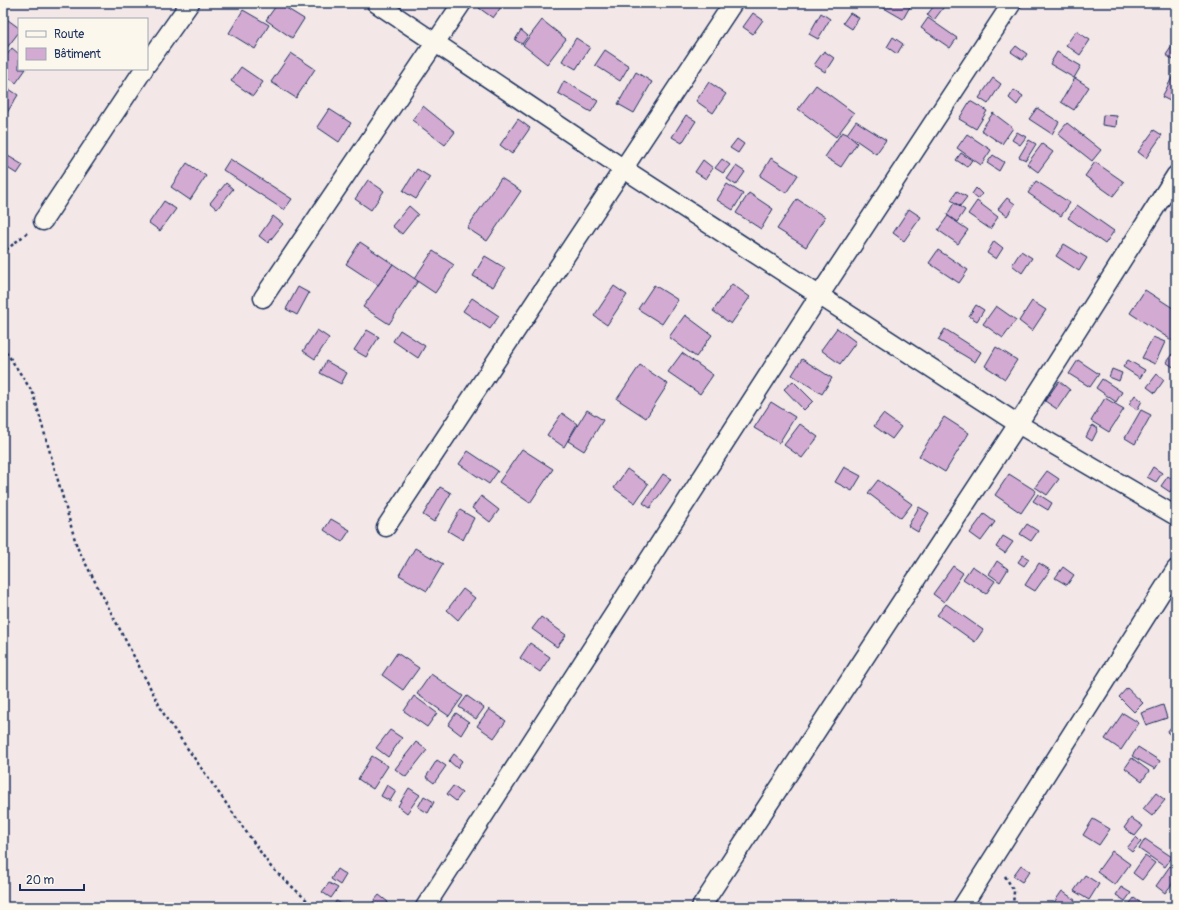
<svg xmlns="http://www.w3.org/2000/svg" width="1179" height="910" font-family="Pangolin,sans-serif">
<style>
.building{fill:#d3abd2;stroke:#1b2f5e}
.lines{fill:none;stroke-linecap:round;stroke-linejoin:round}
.minor-casing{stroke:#1b2f5e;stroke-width:21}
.path{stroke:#1b2f5e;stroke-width:2.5;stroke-dasharray:3 3;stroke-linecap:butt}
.minor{stroke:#fbf7ec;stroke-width:18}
</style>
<rect width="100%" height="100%" fill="#f3e8e7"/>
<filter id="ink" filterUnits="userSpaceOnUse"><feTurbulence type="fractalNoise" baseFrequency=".025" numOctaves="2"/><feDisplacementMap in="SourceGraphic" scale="8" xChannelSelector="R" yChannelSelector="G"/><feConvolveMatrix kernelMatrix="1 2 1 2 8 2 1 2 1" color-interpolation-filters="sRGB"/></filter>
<g filter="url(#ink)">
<!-- building -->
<g class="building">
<path d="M278,3L304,19L292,38L266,20Z"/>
<path d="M483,3H504L493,18L479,8Z"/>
<path d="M877,3H912L903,19L877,4Z"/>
<path d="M936,3H944L946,4L934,20L927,15Z"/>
<path d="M243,10L269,25L255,49L229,33Z"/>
<path d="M753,13L763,20L753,34L743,27Z"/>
<path d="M821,13L830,19L818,39L809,34Z"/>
<path d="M850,13L859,18L852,29L843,23Z"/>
<path d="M4,17L19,28V32L6,49L3,47Z"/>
<path d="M928,18L957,38L950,48L921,28Z"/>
<path d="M542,20L566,39L547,64L523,45Z"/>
<path d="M521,30L528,36L522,44L515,40Z"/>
<path d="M1076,31L1090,40L1080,55L1066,45Z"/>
<path d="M893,37L903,44L897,54L887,47Z"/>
<path d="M576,38L590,47L576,69L562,61Z"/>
<path d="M1174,43L1176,44V62L1166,55Z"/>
<path d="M1016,46L1027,54L1023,60L1011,52Z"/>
<path d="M12,48L19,54V69H26L16,83L3,74V60Z"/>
<path d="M605,50L629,66L620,81L595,65Z"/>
<path d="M824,51L834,58L825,72L814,65Z"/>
<path d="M1057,52L1081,66L1074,78L1050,64Z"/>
<path d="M291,53L315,69L296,98L271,82Z"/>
<path d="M241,67L263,82L253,96L231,81Z"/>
<path d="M636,72L652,82L634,113L618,104Z"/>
<path d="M1175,72L1176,73V104L1162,97Z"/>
<path d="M993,78L1001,84L988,104L979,98Z"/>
<path d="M1075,78L1089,87L1074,110L1061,102Z"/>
<path d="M564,81L598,101L591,112L558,93Z"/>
<path d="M709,82L726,94L713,113L696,101Z"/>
<path d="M3,85L18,95L3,119Z"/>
<path d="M816,85L854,113L836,137L798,109Z"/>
<path d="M1014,90L1023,96L1017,105L1009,98Z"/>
<path d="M970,101L987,111L976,129L959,119Z"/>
<path d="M423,106L455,132L445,145L412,120Z"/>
<path d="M1037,108L1059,122L1052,134L1029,119Z"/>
<path d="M329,109L351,123L339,142L317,127Z"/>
<path d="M993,113L1013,128L1002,144L981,130Z"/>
<path d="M686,115L696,121L682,143L672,137Z"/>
<path d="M1103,115L1117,116L1116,127L1102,125Z"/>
<path d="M518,119L530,128L512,154L500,145Z"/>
<path d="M856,121L886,140L876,154L847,134Z"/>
<path d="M1067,123L1101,150L1092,161L1058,134Z"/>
<path d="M1154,130L1162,135L1146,158L1138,152Z"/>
<path d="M842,132L847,134L857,143L841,167L825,157Z"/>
<path d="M1017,132L1026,137L1020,145L1012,140Z"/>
<path d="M967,134L991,150L981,165L957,148Z"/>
<path d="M737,139L744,144L738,153L730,148Z"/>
<path d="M1029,140L1036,144L1026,160L1019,157Z"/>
<path d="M1042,144L1053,152L1038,172L1027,164Z"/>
<path d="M3,153L23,165L17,174L3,165Z"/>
<path d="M961,153L972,160L967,167L956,160Z"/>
<path d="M993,155L1004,162L999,171L987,163Z"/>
<path d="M771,158L798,175L786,193L760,176Z"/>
<path d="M230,159L292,199L284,210L223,170Z"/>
<path d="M722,159L730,165L723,173L715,168Z"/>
<path d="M703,160L713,168L706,179L695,172Z"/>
<path d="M1095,162L1124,182L1113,196L1085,176Z"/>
<path d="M187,163L206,176L190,200L171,187Z"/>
<path d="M736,166L745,172L736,185L727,179Z"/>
<path d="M417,169L430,177L416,199L403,191Z"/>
<path d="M501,178L521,191L487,241L467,228Z"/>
<path d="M368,180L384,191L371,210L355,199Z"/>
<path d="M1036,181L1070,203L1061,216L1028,193Z"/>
<path d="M226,183L233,189L217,209L210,203Z"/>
<path d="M727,184L743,194L733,210L717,200Z"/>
<path d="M976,188L982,194L978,199L972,194Z"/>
<path d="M957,191L967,197L960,206L951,200Z"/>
<path d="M749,193L773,209L761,229L736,213Z"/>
<path d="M1007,198L1015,204L1007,216L998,209Z"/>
<path d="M797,199L825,217L806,247L777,229Z"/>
<path d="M164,201L176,209L160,231L149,223Z"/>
<path d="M977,201L998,217L990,229L968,214Z"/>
<path d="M954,203L965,210L957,222L947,215Z"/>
<path d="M1077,205L1114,231L1105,244L1068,218Z"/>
<path d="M409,206L418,214L402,234L392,226Z"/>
<path d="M909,209L921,217L904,241L893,233Z"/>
<path d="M273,216L283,224L268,243L259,236Z"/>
<path d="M948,216L968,230L958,244L938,230Z"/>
<path d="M994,241L1003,248L996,259L987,253Z"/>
<path d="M360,242L393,264L378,285L346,264Z"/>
<path d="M1064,244L1087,258L1079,271L1056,256Z"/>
<path d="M938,250L968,270L959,283L929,263Z"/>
<path d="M433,251L454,265L435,293L414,279Z"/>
<path d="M1021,251L1032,258L1022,273L1012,265Z"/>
<path d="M485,256L505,268L493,287L473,276Z"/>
<path d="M393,264L418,281L389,324L363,307Z"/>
<path d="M732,284L750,297L731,324L713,311Z"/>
<path d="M654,285L678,300L662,324L638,309Z"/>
<path d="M614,286L627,295L607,325L594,316Z"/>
<path d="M298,287L309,293L297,315L286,309Z"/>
<path d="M1145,290L1176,310V343L1130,313Z"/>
<path d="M472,298L499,316L490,329L463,311Z"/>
<path d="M1032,301L1046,310L1032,331L1019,321Z"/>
<path d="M976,305L984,310L977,321L969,316Z"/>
<path d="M996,306L1016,320L1003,338L983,324Z"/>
<path d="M685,315L712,335L696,357L669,337Z"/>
<path d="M837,328L856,342L840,364L821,350Z"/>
<path d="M945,329L981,352L975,362L938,340Z"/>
<path d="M317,330L329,338L315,359L303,351Z"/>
<path d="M367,330L379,337L366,357L354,350Z"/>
<path d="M400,330L425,346L418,358L393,341Z"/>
<path d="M1153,337L1165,342L1155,364L1142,358Z"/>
<path d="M996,347L1017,360L1005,379L985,366Z"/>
<path d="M682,353L713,375L700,394L668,372Z"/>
<path d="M1172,354L1176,356V362L1173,367L1166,362Z"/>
<path d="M802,359L832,378L822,394L792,375Z"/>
<path d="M1078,360L1099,374L1090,387L1069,374Z"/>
<path d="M1128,360L1145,370L1140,378L1123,367Z"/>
<path d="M326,361L347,373L341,384L320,373Z"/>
<path d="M640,365L668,384L646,418L617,399Z"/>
<path d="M1112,369L1122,373L1119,381L1109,377Z"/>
<path d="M1157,374L1164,380L1155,393L1147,387Z"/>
<path d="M1102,379L1122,392L1116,402L1096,388Z"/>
<path d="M793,381L813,401L804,410L784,389Z"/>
<path d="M1059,381L1070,390L1057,409L1045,401Z"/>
<path d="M1135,395L1142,401L1137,410L1129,404Z"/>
<path d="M1105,398L1124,409L1109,432L1091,421Z"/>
<path d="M771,402L795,417L779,443L754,428Z"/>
<path d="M587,410L603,420L584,451L568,441Z"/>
<path d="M1141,410L1151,415L1135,444L1125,438Z"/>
<path d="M562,413L577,424L564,447L547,435Z"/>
<path d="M883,414L901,427L892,439L874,426Z"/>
<path d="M944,417L969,433L945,472L919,456Z"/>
<path d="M800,424L818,437L802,458L784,445Z"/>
<path d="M1092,425L1098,429L1092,441L1086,437Z"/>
<path d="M522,449L553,469L530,503L499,482Z"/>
<path d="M468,451L498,471L489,484L459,464Z"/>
<path d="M844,467L861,476L852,491L835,482Z"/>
<path d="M1153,467L1162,473L1156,482L1147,477Z"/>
<path d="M627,469L648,484L635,503L614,488Z"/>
<path d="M1047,471L1059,479L1047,495L1035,487Z"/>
<path d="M663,474L671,479L650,508L643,503Z"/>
<path d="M1009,474L1036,491L1021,513L995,495Z"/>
<path d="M1168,476L1176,482L1170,492L1161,486Z"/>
<path d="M878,480L912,504L901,518L868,493Z"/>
<path d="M440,487L451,493L434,522L423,515Z"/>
<path d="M1038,494L1052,503L1048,510L1033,501Z"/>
<path d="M481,496L499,510L490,522L472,508Z"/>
<path d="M919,507L929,513L918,532L908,526Z"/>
<path d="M460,510L474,518L463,540L448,531Z"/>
<path d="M984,514L995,522L981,541L970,533Z"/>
<path d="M331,519L350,530L342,542L324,530Z"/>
<path d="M1027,524L1038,531L1031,541L1020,534Z"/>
<path d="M1003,536L1013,542L1005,553L996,547Z"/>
<path d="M415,548L443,564L427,591L399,575Z"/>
<path d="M1023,555L1029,559L1024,566L1018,562Z"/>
<path d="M997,561L1008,569L1000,582L989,574Z"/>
<path d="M1039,563L1050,570L1035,591L1025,585Z"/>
<path d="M953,566L963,573L944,602L933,594Z"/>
<path d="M972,566L995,581L986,594L963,579Z"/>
<path d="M1063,567L1074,575L1067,585L1055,578Z"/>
<path d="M463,589L475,598L458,620L447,610Z"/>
<path d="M946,604L983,630L975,642L937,615Z"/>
<path d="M541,617L566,635L557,647L532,629Z"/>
<path d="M530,643L550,657L540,672L520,658Z"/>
<path d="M397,653L419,668L403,690L382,675Z"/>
<path d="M431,674L463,696L449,716L417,694Z"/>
<path d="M1127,688L1143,703L1134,712L1119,697Z"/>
<path d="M414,696L437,713L427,727L404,711Z"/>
<path d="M467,696L484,708L476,719L459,707Z"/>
<path d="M1163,705L1167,718L1146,725L1141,713Z"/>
<path d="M489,709L506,721L494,738L477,726Z"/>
<path d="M456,713L469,722L461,735L448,725Z"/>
<path d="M1123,713L1139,723L1121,750L1105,739Z"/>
<path d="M1172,726L1176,729V739L1167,732Z"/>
<path d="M390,730L402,738L388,757L376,748Z"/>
<path d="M416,742L427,750L406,777L395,769Z"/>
<path d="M1138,747L1160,761L1155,769L1132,756Z"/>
<path d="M454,754L462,761L457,768L449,761Z"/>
<path d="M372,756L388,766L373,789L358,779Z"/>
<path d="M1132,758L1149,771L1142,781L1125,768Z"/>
<path d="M437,760L446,766L434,783L426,777Z"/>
<path d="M387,785L396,791L390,801L381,796Z"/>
<path d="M453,786L462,793L456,801L447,794Z"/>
<path d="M409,788L420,795L407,813L398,806Z"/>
<path d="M1156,793L1165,800L1152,816L1143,809Z"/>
<path d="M424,796L434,802L428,813L418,807Z"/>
<path d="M1131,818L1143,826L1135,836L1124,828Z"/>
<path d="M1093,819L1110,829L1099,845L1083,835Z"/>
<path d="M1136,837L1141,842L1132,852L1127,848Z"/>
<path d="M1145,839L1172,857L1165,867L1139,849Z"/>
<path d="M1112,851L1130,864L1115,885L1097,872Z"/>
<path d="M1145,856L1155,863L1142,880L1133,873Z"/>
<path d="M1021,865L1030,871L1022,882L1013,876Z"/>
<path d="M1170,866L1176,871V879L1165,893L1156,886Z"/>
<path d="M337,869L346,875L340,885L331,879Z"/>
<path d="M1085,875L1099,884L1089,900L1074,891Z"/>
<path d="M329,883L338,888L331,898L322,892Z"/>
<path d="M1121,887L1131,893L1125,901L1116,895Z"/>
<path d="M1062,891L1075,900L1070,907H1058L1053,904Z"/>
<path d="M379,895L388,902L385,907H369Z"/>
<path d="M1134,898L1146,907H1127Z"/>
<path d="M336,901L348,907H333Z"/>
</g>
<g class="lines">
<defs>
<g id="minor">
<path d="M376,3L624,169L1018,424L1176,516"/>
<path d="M147,64L190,3"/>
<path d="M43,221L144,69"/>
<path d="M263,298L462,3"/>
<path d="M386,527L733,3"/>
<path d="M425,907L819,296L1012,3"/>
<path d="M701,907L1018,424L1176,175"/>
<path d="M962,907L1176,569"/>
</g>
</defs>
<!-- minor casing -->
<use href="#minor" class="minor-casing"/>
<!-- path -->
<g class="path">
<path d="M3,255L6,250L27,233"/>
<path d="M3,347L33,393L77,547L166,718L271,867L314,907"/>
<path d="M1005,876L1014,891L1013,907"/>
</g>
<!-- minor -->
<use href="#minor" class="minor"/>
</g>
</g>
<!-- margin -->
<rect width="1179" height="910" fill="none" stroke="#fbf7ec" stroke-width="16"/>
<rect x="8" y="8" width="1163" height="894" fill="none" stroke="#1b2f5e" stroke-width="1.5" filter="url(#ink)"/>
<!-- legend -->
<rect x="18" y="18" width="130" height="52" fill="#fbf7ec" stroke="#a1a7b3"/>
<rect x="26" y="31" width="20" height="6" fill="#fbf7ec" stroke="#a1a7b3"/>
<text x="54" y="38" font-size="12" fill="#1b2f5e">Route</text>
<rect x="26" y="48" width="20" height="12" fill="#d3abd2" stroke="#a1a7b3"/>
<text x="54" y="58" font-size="12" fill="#1b2f5e">Bâtiment</text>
<!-- scale -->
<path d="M20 884v6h64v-6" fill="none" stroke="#1b2f5e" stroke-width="2"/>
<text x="26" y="884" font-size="12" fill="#1b2f5e" stroke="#fbf7ec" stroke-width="3" paint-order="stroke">20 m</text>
</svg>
